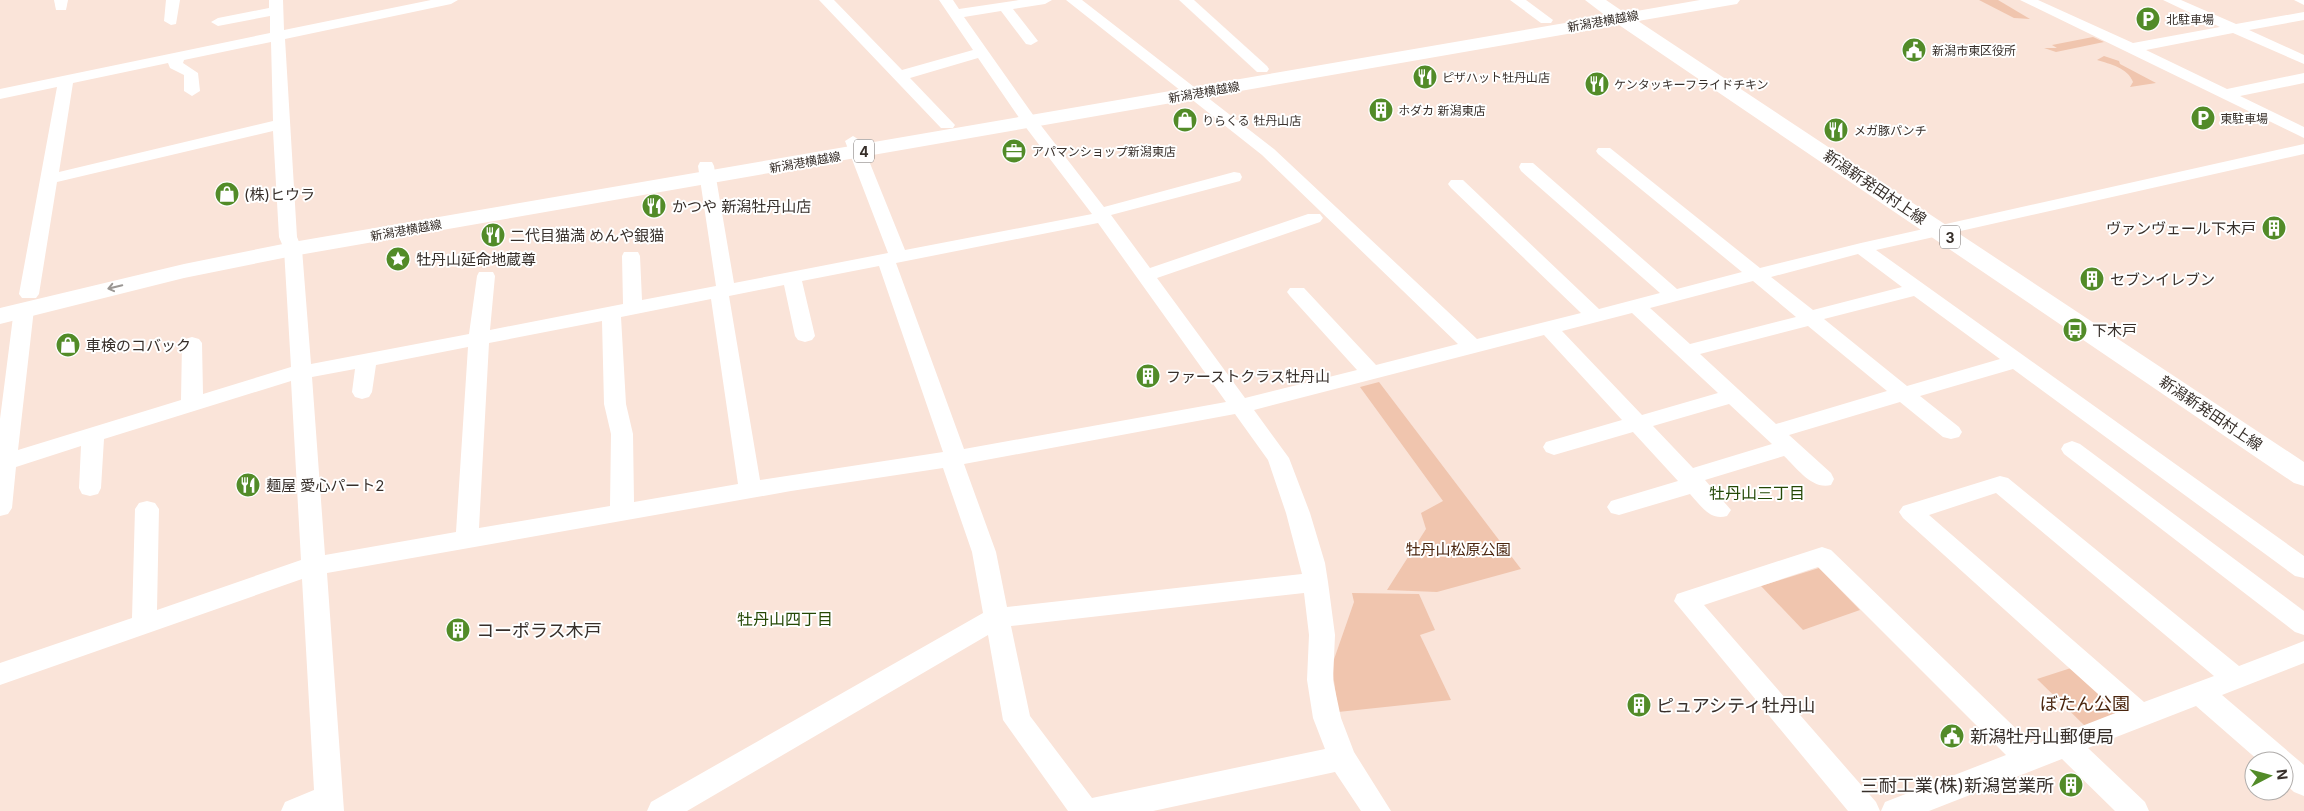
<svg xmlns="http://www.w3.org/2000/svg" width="2304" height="811" font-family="Inter,'Noto Sans JP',sans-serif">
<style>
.green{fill:#f0c5ae}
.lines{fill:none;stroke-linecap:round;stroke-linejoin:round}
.street{fill:#fff;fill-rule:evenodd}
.primary{fill:#fff;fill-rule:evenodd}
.oneway{stroke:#9b9794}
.labels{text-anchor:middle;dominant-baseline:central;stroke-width:4;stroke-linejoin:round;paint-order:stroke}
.far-poi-label{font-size:12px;fill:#372f2a;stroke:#fff;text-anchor:start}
.far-street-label{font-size:12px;fill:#372f2a;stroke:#fff}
.shield{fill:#fff;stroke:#736d6a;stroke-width:1}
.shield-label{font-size:14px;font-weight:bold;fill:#372f2a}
.street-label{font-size:15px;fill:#372f2a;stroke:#fff}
.poi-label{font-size:15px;fill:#372f2a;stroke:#fff;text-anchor:start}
.park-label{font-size:15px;fill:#4a250e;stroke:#fff}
.neighbourhood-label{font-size:16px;fill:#244805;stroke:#fff}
.near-poi-label{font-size:18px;fill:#372f2a;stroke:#fff;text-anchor:start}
.near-park-label{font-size:18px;fill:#4a250e;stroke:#fff}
</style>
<rect width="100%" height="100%" fill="#fae4d9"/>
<!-- green -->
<g class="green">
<path d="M1979,0H1998L2030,19L2014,18Z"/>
<path d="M2093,37L2104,42L2056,52L2044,48H2057L2052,45Z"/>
<path d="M2104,56L2119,61L2120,64L2156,83L2130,87L2133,82C2128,68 2110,64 2097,60Z"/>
<path d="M1379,382L1521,569L1437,592L1387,590L1426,529L1421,513L1443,501L1360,387Z"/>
<path d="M1819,568L1860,610L1803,630L1761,586Z"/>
<path d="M1352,593L1419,594L1435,630L1420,635L1451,700L1338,712L1332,665L1354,602Z"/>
<path d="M2071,668L2115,708L2117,716L2086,727L2037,679Z"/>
</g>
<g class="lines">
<!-- street -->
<g class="street">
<path d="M54,0H68L66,10H56Z"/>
<path d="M166,0H180L176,24L171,25L164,21Z"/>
<path d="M269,0H283L284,30L431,0H458L451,4L285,39L297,237L302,249L311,364L469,334L477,276L479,272H493L495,276L490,330L623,304L622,256L624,252H638L640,256L642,300L716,286L698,166L700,162H712L714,166L734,283L888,253L845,141L853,136L861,141L905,250L1092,214L1024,125L978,58L910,78L955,125L953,128H941L819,0H834L902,70L973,50L939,0H953L959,9L1019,0H1052L1045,4L1013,9L1038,41L1031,45L1026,44L1001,11L964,17L1036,119L1104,207L1234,172L1240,173L1242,177L1240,181L1111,215L1150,268L1308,214H1320L1323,218L1320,222L1157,278L1245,398L1357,370L1290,296L1287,292L1290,288H1304L1376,365L1458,344L1262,155L1066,0H1082L1274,149L1477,339L1581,313L1451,188L1448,184L1451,180H1463L1599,309L1660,293L1521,171L1519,167L1521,163H1533L1677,289L1742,272L1598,154L1596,151L1598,148H1610L1760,268L1861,243L2304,144V154L1876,250L2304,556V578L2295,576L2013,369L1920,396L1959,427L1962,432L1959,437L1951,439L1943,437L1900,402L1789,435L1831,473L1834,479L1831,485C1812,490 1797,468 1784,456L1705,480L1731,510L1727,516C1710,521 1701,506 1690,494L1619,515L1611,513L1607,507L1611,501L1678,481L1633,432L1554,455L1546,452L1543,447L1546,442L1622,420L1544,335L1254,410L1289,458L1310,513L1325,563L1328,582L1335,635L1333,680L1341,718L1354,752L1391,811H1361L1335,772L1153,811H1068L1003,720L988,635L687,811H647L651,802L983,613L972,552L943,468L791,491L327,573L344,811H281L285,802L314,790L302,579L0,685V663L132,618L135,509L139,503L147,501L155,503L159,509L157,610L301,560L291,381L104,439L101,488L98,494L90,496L82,494L79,488L81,446L16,467L12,508L8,514L0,516V419L14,309L17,305H31L34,309L18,450L181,400L182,343L185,339L192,337L199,339L202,343L203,394L291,367L284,249L279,237L273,131L57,182L39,294L36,298H22L19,294L57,87L0,99V89L270,33V16L218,26L211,22L218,18L269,8ZM271,42L273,121L59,172L73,83L168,63L170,68L184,75V91L192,96L200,91L198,73L183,63L184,60ZM1098,223L1226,402L964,449L896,263ZM1858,254L1902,287L1813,310L1771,277ZM879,266L943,452L760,480L729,296L784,285L795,336L798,340L805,342L812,340L815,336L802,281ZM1753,281L1796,317L1690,344L1650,308ZM1914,296L2000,359L1907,386L1824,319ZM711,299L738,484L634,502L633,434L626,404L621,317ZM1632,313L1718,393L1642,415L1562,331ZM602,321L604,404L611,434L610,506L479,528L489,343ZM1808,326L1887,391L1776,424L1700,354ZM468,347L456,532L325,555L312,377L355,369L352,392L355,397L362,399L369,397L372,392L376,365ZM1729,404L1772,444L1693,468L1653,426ZM1235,414L1268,460L1286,513L1302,574L1007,607L996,552L964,464ZM1304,593L1309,635L1307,680L1313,718L1325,749L1092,798L1030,716L1011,626Z"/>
<path d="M1179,0H1194L1267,66L1269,69L1267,72H1257Z"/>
<path d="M1510,0H1526L1553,20L1551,23H1541Z"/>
<path d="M2020,0H2038L2133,43L2220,27L2163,0H2181L2236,24L2304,12V20L2249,30L2304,55V64L2233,33L2146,50L2227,89L2304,73V83L2240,96L2304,127V138Z"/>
<path d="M2294,0H2304V5Z"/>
<path d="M2072,441L2080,444L2304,611V635L2295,632L2064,454L2061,449L2064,444Z"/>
<path d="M2000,476L2008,478L2239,666L2304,641V663L2222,695L2304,765V796L2294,792L2284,783V761H2259L2196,706L2088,748L2145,802L2149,811H2115L2062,759L1929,811H1881L1885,802L2006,755L1818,567L1704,605L1876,802L1880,811H1848L1674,601L1677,594L1822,547L1831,550L2033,745L2118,712L1903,518L1899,512L1903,506ZM1996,493L2214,676L2144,702L1929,515Z"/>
</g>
<!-- primary -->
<path class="primary" d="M1585,0H1606L1625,13L1700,0H1740L1737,4L1731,5L1638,21L2304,462V486L2294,483L1619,25L293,256L184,278L0,324V308L184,264L293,242L1606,16Z"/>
</g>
<!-- one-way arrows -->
<defs><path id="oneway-shaft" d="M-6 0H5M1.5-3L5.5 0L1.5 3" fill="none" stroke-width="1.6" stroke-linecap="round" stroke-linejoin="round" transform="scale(1.25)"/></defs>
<use class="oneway" href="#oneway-shaft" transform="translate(115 287) rotate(166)"/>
<!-- icons -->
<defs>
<symbol id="parking-disc" viewBox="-11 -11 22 22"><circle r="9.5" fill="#528b28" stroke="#fff"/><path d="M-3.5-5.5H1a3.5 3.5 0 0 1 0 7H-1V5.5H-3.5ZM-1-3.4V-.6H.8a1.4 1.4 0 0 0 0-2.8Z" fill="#fff"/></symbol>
<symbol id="civic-disc" viewBox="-11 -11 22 22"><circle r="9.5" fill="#528b28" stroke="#fff"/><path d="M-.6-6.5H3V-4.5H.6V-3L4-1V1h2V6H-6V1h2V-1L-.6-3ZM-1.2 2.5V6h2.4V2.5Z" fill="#fff"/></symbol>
<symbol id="restaurant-disc" viewBox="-11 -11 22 22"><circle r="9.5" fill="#528b28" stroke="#fff"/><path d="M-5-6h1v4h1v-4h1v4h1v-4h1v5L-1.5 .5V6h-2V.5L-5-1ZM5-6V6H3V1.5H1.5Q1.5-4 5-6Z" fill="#fff"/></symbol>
<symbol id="building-disc" viewBox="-11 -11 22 22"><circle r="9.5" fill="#528b28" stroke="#fff"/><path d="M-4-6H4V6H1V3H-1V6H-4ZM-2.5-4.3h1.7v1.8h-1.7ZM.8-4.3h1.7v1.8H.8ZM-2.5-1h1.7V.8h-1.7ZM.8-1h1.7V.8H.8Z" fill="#fff"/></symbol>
<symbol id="shop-disc" viewBox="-11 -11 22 22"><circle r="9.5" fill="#528b28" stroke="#fff"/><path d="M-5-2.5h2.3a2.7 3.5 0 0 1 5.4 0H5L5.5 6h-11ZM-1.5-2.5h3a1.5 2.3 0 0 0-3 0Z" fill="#fff"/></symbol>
<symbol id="office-disc" viewBox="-11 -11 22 22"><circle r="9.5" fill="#528b28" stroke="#fff"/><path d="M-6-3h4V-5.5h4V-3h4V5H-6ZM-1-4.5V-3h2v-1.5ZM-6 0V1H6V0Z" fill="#fff"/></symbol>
<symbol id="sight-disc" viewBox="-11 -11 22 22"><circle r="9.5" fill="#528b28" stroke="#fff"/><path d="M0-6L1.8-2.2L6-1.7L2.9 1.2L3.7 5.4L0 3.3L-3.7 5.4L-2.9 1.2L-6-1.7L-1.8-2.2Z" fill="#fff"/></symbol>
<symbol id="bus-disc" viewBox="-11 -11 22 22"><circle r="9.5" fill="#528b28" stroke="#fff"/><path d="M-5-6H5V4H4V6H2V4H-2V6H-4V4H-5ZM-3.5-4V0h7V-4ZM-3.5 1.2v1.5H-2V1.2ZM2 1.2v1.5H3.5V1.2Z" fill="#fff"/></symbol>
</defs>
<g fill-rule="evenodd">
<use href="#parking-disc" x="2134" y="5" width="28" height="28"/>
<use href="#civic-disc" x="1900" y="36" width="28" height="28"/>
<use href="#restaurant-disc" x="1411" y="63" width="28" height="28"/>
<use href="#restaurant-disc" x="1583" y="70" width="28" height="28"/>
<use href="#building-disc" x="1367" y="96" width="28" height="28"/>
<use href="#parking-disc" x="2189" y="104" width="28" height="28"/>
<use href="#shop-disc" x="1171" y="106" width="28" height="28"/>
<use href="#restaurant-disc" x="1822" y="116" width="28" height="28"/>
<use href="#office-disc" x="1000" y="137" width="28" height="28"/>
<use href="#shop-disc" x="213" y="180" width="28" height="28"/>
<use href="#restaurant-disc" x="640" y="192" width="28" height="28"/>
<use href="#building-disc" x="2260" y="214" width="28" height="28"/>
<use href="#restaurant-disc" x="479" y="221" width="28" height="28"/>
<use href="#sight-disc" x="384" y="245" width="28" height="28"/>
<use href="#building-disc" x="2078" y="265" width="28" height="28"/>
<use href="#bus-disc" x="2061" y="316" width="28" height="28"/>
<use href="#shop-disc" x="54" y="331" width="28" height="28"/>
<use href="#building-disc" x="1134" y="362" width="28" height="28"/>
<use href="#restaurant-disc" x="234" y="471" width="28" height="28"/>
<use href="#building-disc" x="444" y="616" width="28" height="28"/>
<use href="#building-disc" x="1625" y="691" width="28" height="28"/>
<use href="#civic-disc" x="1938" y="722" width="28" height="28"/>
<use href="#building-disc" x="2057" y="771" width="28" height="28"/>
</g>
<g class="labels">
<!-- far-poi labels -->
<g class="far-poi-label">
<text x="2166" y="19">北駐車場</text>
<text x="1932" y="50">新潟市東区役所</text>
<text x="1442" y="77">ピザハット牡丹山店</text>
<text x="1614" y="84">ケンタッキーフライドチキン</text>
<text x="1398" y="110">ホダカ 新潟東店</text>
<text x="2220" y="118">東駐車場</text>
<text x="1202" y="120">りらくる 牡丹山店</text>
<text x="1854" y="130">メガ豚パンチ</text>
<text x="1032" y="151">アパマンショップ新潟東店</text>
</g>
<!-- far-street labels -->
<g class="far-street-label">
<text transform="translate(1603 21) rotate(-10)">新潟港横越線</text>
<text transform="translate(1204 92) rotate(-10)">新潟港横越線</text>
<text transform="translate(805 162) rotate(-10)">新潟港横越線</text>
<text transform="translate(406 230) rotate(-10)">新潟港横越線</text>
</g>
<!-- shield labels -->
<g class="shield">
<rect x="854" y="139.5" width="20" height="23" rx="4"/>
<rect x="1940" y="225.5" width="20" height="23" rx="4"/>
</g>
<g class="shield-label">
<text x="864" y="151">4</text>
<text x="1950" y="237">3</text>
</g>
<!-- street labels -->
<g class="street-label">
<text transform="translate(1875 187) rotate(34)">新潟新発田村上線</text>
<text transform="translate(2211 413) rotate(34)">新潟新発田村上線</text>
</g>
<!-- poi labels -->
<g class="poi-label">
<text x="244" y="194">(株)ヒウラ</text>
<text x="672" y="206">かつや 新潟牡丹山店</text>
<text x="2256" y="228" text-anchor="end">ヴァンヴェール下木戸</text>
<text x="510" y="235">二代目猫満 めんや銀猫</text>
<text x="416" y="259">牡丹山延命地蔵尊</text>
<text x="2110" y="279">セブンイレブン</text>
<text x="2092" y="330">下木戸</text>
<text x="86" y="345">車検のコバック</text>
<text x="1166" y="376">ファーストクラス牡丹山</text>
<text x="266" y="485">麺屋 愛心パート2</text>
</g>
<!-- park labels -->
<g class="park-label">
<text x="1458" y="549">牡丹山松原公園</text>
</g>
<!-- neighbourhood labels -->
<g class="neighbourhood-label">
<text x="1757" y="493">牡丹山三丁目</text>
<text x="785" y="619">牡丹山四丁目</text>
</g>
<!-- near-poi labels -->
<g class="near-poi-label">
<text x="476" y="630">コーポラス木戸</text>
<text x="1656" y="705">ピュアシティ牡丹山</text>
<text x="1970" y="736">新潟牡丹山郵便局</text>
<text x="2054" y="785" text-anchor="end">三耐工業(株)新潟営業所</text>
</g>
<!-- near-park labels -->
<g class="near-park-label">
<text x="2085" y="703">ぼたん公園</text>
</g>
</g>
<!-- north arrow -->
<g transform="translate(2269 776) rotate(84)"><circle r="24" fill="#ffffff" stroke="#afacaa"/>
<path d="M0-4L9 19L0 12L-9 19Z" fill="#528b28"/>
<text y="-8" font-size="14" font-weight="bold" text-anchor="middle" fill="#372f2a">N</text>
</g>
</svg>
